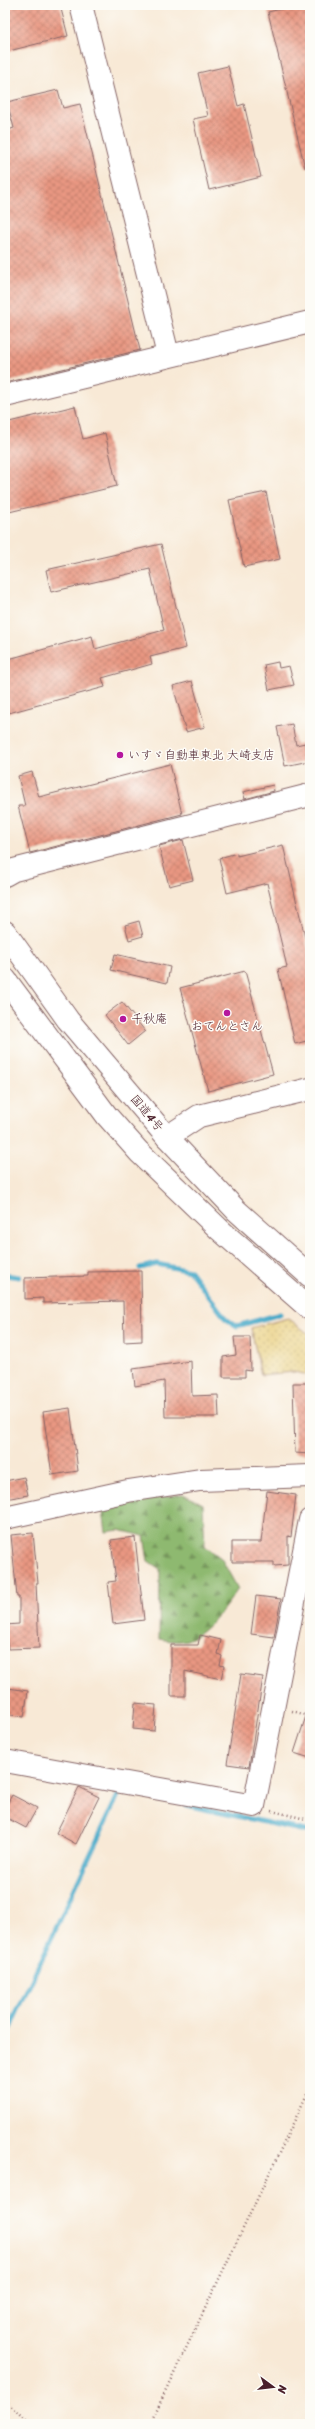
<svg xmlns="http://www.w3.org/2000/svg" width="315" height="2429" font-family="Sriracha,'Klee One',sans-serif">
<style>
.forest{fill:url(#forest-firs);stroke:#6c6c4e}
.sand{fill:url(#sand-dots);stroke:#9c7c64}
.lines{fill:none;stroke-linecap:round;stroke-linejoin:round}
.stream{stroke:#4aaac9;stroke-width:5}
.building{fill:url(#building-cross-hatch)}
.minor-casing{stroke:#876667;stroke-width:24}
.highway-casing{stroke:#876667;stroke-width:24}
.path{stroke:#876667;stroke-width:2.5;stroke-dasharray:1 3;stroke-linecap:butt}
.minor{stroke:#fff;stroke-width:22}
.highway{stroke:#fff;stroke-width:22}
.rail{stroke:#4a1f2b;stroke-width:3;stroke-dasharray:6 3;stroke-linecap:butt}
.poi-dot{fill:#b5179e;stroke:#fdfcf7;stroke-width:1.5}
.labels{text-anchor:middle;dominant-baseline:central;stroke-width:3;stroke-linejoin:round;paint-order:stroke}
.poi-label{font-size:12px;fill:#4a1f2b;stroke:#fdfcf7;text-anchor:start}
.street-label{font-size:12px;fill:#4a1f2b;stroke:#fdfcf7}
</style>
<defs>
<pattern id="forest-firs" width="22" height="20" patternUnits="userSpaceOnUse"><rect width="22" height="20" fill="#8eb970"/><path d="M5 1l3.5 6h-7zM16 11l3.5 6h-7z" fill="#76965c"/></pattern>
<pattern id="sand-dots" width="8" height="8" patternUnits="userSpaceOnUse"><rect width="8" height="8" fill="#eeda9e"/><path d="M2 2h.1M6 6h.1" fill="none" stroke="#cebb88" stroke-width="1.8" stroke-linecap="round"/></pattern>
<pattern id="building-cross-hatch" width="8" height="8" patternUnits="userSpaceOnUse"><rect width="8" height="8" fill="#e99782"/><path d="M0 0l8 8M0 8l8-8" fill="none" stroke="#bf7b6b"/></pattern>
</defs>
<rect width="100%" height="100%" fill="#fdfcf7"/>
<filter id="ink" filterUnits="userSpaceOnUse"><feTurbulence type="fractalNoise" baseFrequency=".025" numOctaves="2"/><feDisplacementMap in="SourceGraphic" scale="8" xChannelSelector="R" yChannelSelector="G"/><feConvolveMatrix kernelMatrix="1 2 1 2 8 2 1 2 1" color-interpolation-filters="sRGB"/></filter>
<filter id="wash" filterUnits="userSpaceOnUse"><feTurbulence type="fractalNoise" baseFrequency=".012" numOctaves="4" result="noise"/><feDisplacementMap in="SourceGraphic" scale="16" xChannelSelector="R" yChannelSelector="G"/><feGaussianBlur stdDeviation="0.9" result="paint"/><feColorMatrix in="noise" values="0 0 0 0 0 0 0 0 0 0 0 0 0 0 0 0 0 1.4 0 .05"/><feComposite in="paint" operator="in"/></filter>
<g filter="url(#wash)">
<rect width="100%" height="100%" fill="#f8e9d6"/>
<!-- forest -->
<path class="forest" d="M183,1494L203,1504L205,1546L221,1558L238,1589C227,1605 203,1640 181,1641C174,1642 166,1640 159,1639L160,1569L148,1561L144,1536L119,1530L106,1532L102,1505Z"/>
<!-- sand -->
<path class="sand" d="M288,1318L310,1335V1375L293,1372L261,1375L251,1328Z"/>
<g class="lines">
<!-- stream -->
<g class="stream">
<path d="M140,1268L157,1264L190,1271L226,1319L237,1326L280,1314"/>
<path d="M5,1275L19,1277"/>
<path d="M186,1805L310,1832"/>
<path d="M5,2038L120,1791H123"/>
</g>
</g>
<g id="blocks">
<!-- building -->
<g class="building">
<path d="M5,5H60L68,36L5,52Z"/>
<path d="M299,5H310V167L305,168L268,12Z"/>
<path d="M228,66L238,106L244,104L261,177L209,190L193,119L208,116L198,73Z"/>
<path d="M58,90L63,108L80,104L140,350L5,383V131L14,128L7,102Z"/>
<path d="M75,406L83,439L105,433L117,486L5,513V423Z"/>
<path d="M266,492L280,559L244,567L229,500Z"/>
<path d="M161,544L186,648L150,657L152,664L102,678L105,687L5,714V660L92,636L95,649L164,630L150,569L51,592L46,570Z"/>
<path d="M278,662L279,668L289,666L294,685L269,690L264,665Z"/>
<path d="M192,681L205,727L186,732L173,686Z"/>
<path d="M292,724L296,745L305,743L309,761L285,766L277,727Z"/>
<path d="M170,764L182,814L30,853L18,806H25L18,776L32,772L39,797Z"/>
<path d="M273,785L274,791L245,799L243,792Z"/>
<path d="M183,840L193,880L169,886L159,846Z"/>
<path d="M283,845L310,958V1040L295,1044L278,969L287,967L267,883L227,893L219,858L237,853V856Z"/>
<path d="M139,921L143,936L129,940L125,925Z"/>
<path d="M115,954L170,967L167,983L111,970Z"/>
<path d="M245,971L273,1074L208,1091L180,988Z"/>
<path d="M122,1002L145,1031L128,1045L105,1015Z"/>
<path d="M141,1271L142,1341L124,1342L123,1301L43,1303V1298L25,1299V1278L88,1276V1272Z"/>
<path d="M234,1337H250L251,1371L245,1370V1377H223V1357L236,1355Z"/>
<path d="M191,1361L192,1396L218,1395L219,1417H165L164,1381L135,1386L133,1369Z"/>
<path d="M293,1383H310V1454L295,1453Z"/>
<path d="M70,1408L78,1471L52,1475L43,1412Z"/>
<path d="M24,1477L28,1495L5,1499V1481Z"/>
<path d="M267,1491L296,1495L291,1537L288,1536V1565L274,1566V1562H232V1542H261Z"/>
<path d="M33,1533L38,1583H36L39,1648L8,1649L7,1642H5V1625L19,1624V1597H17L11,1535Z"/>
<path d="M135,1537L144,1620L113,1624L108,1582L116,1581L111,1540Z"/>
<path d="M256,1596L281,1599L274,1637L251,1634Z"/>
<path d="M200,1635L221,1640L218,1654L222,1656L220,1665L224,1666L221,1679L185,1671V1696H171V1645H198Z"/>
<path d="M241,1674L263,1677L249,1767L227,1764Z"/>
<path d="M8,1688L28,1691L24,1717L5,1714Z"/>
<path d="M135,1703L156,1705L154,1731L133,1729Z"/>
<path d="M307,1713H310V1758L294,1753Z"/>
<path d="M79,1787L99,1797L76,1844L56,1833Z"/>
<path d="M12,1795L37,1808L26,1828L5,1817V1808Z"/>
</g>
</g>
</g>
<g filter="url(#ink)">
<use href="#blocks" fill-opacity="0" stroke="#876667" stroke-width="1"/>
<g class="lines">
<defs>
<g id="minor">
<path d="M81,5L168,355"/>
<path d="M5,396L310,322"/>
<path d="M5,875L14,870L310,795"/>
<path d="M167,1137L199,1116L310,1089"/>
<path d="M5,1518L128,1491L200,1480L310,1476"/>
<path d="M5,1761L254,1806L310,1520"/>
</g>
<g id="highway">
<path d="M5,932L68,1020L167,1137L236,1210L310,1276"/>
<path d="M5,979L107,1116L139,1152L220,1230L310,1309"/>
</g>
</defs>
<!-- minor casing -->
<use href="#minor" class="minor-casing"/>
<!-- highway casing -->
<use href="#highway" class="highway-casing"/>
<!-- path -->
<g class="path">
<path d="M292,1711L310,1716"/>
<path d="M272,1811L310,1820"/>
<path d="M5,2400L30,2424"/>
<path d="M150,2424L310,2088"/>
</g>
<!-- minor -->
<use href="#minor" class="minor"/>
<!-- highway -->
<use href="#highway" class="highway"/>
<!-- rail -->
<path class="rail" d="M5,2423L6,2424"/>
</g>
</g>
<!-- markers -->
<g class="poi-dot">
<circle cx="120" cy="755" r="4"/>
<circle cx="227" cy="1013" r="4"/>
<circle cx="123" cy="1019" r="4"/>
</g>
<g class="labels">
<!-- poi labels -->
<g class="poi-label">
<text x="128" y="755">いすゞ自動車東北 大崎支店</text>
<text x="131" y="1019">千秋庵</text>
<text x="227" y="1026" text-anchor="middle">おてんとさん</text>
</g>
<!-- street labels -->
<g class="street-label">
<text transform="translate(147 1113) rotate(50)">国道4号</text>
</g>
</g>
<!-- margin -->
<rect width="315" height="2429" fill="none" stroke="#fdfcf7" stroke-width="20"/>
<!-- north arrow -->
<g transform="translate(273 2387) rotate(105)" stroke="#fdfcf7" stroke-width="3" paint-order="stroke">
<path d="M0-3L7 15L0 10L-7 15Z" fill="#4a1f2b"/>
<text y="-6" font-size="11" font-weight="bold" text-anchor="middle" fill="#4a1f2b">N</text>
</g>
</svg>
